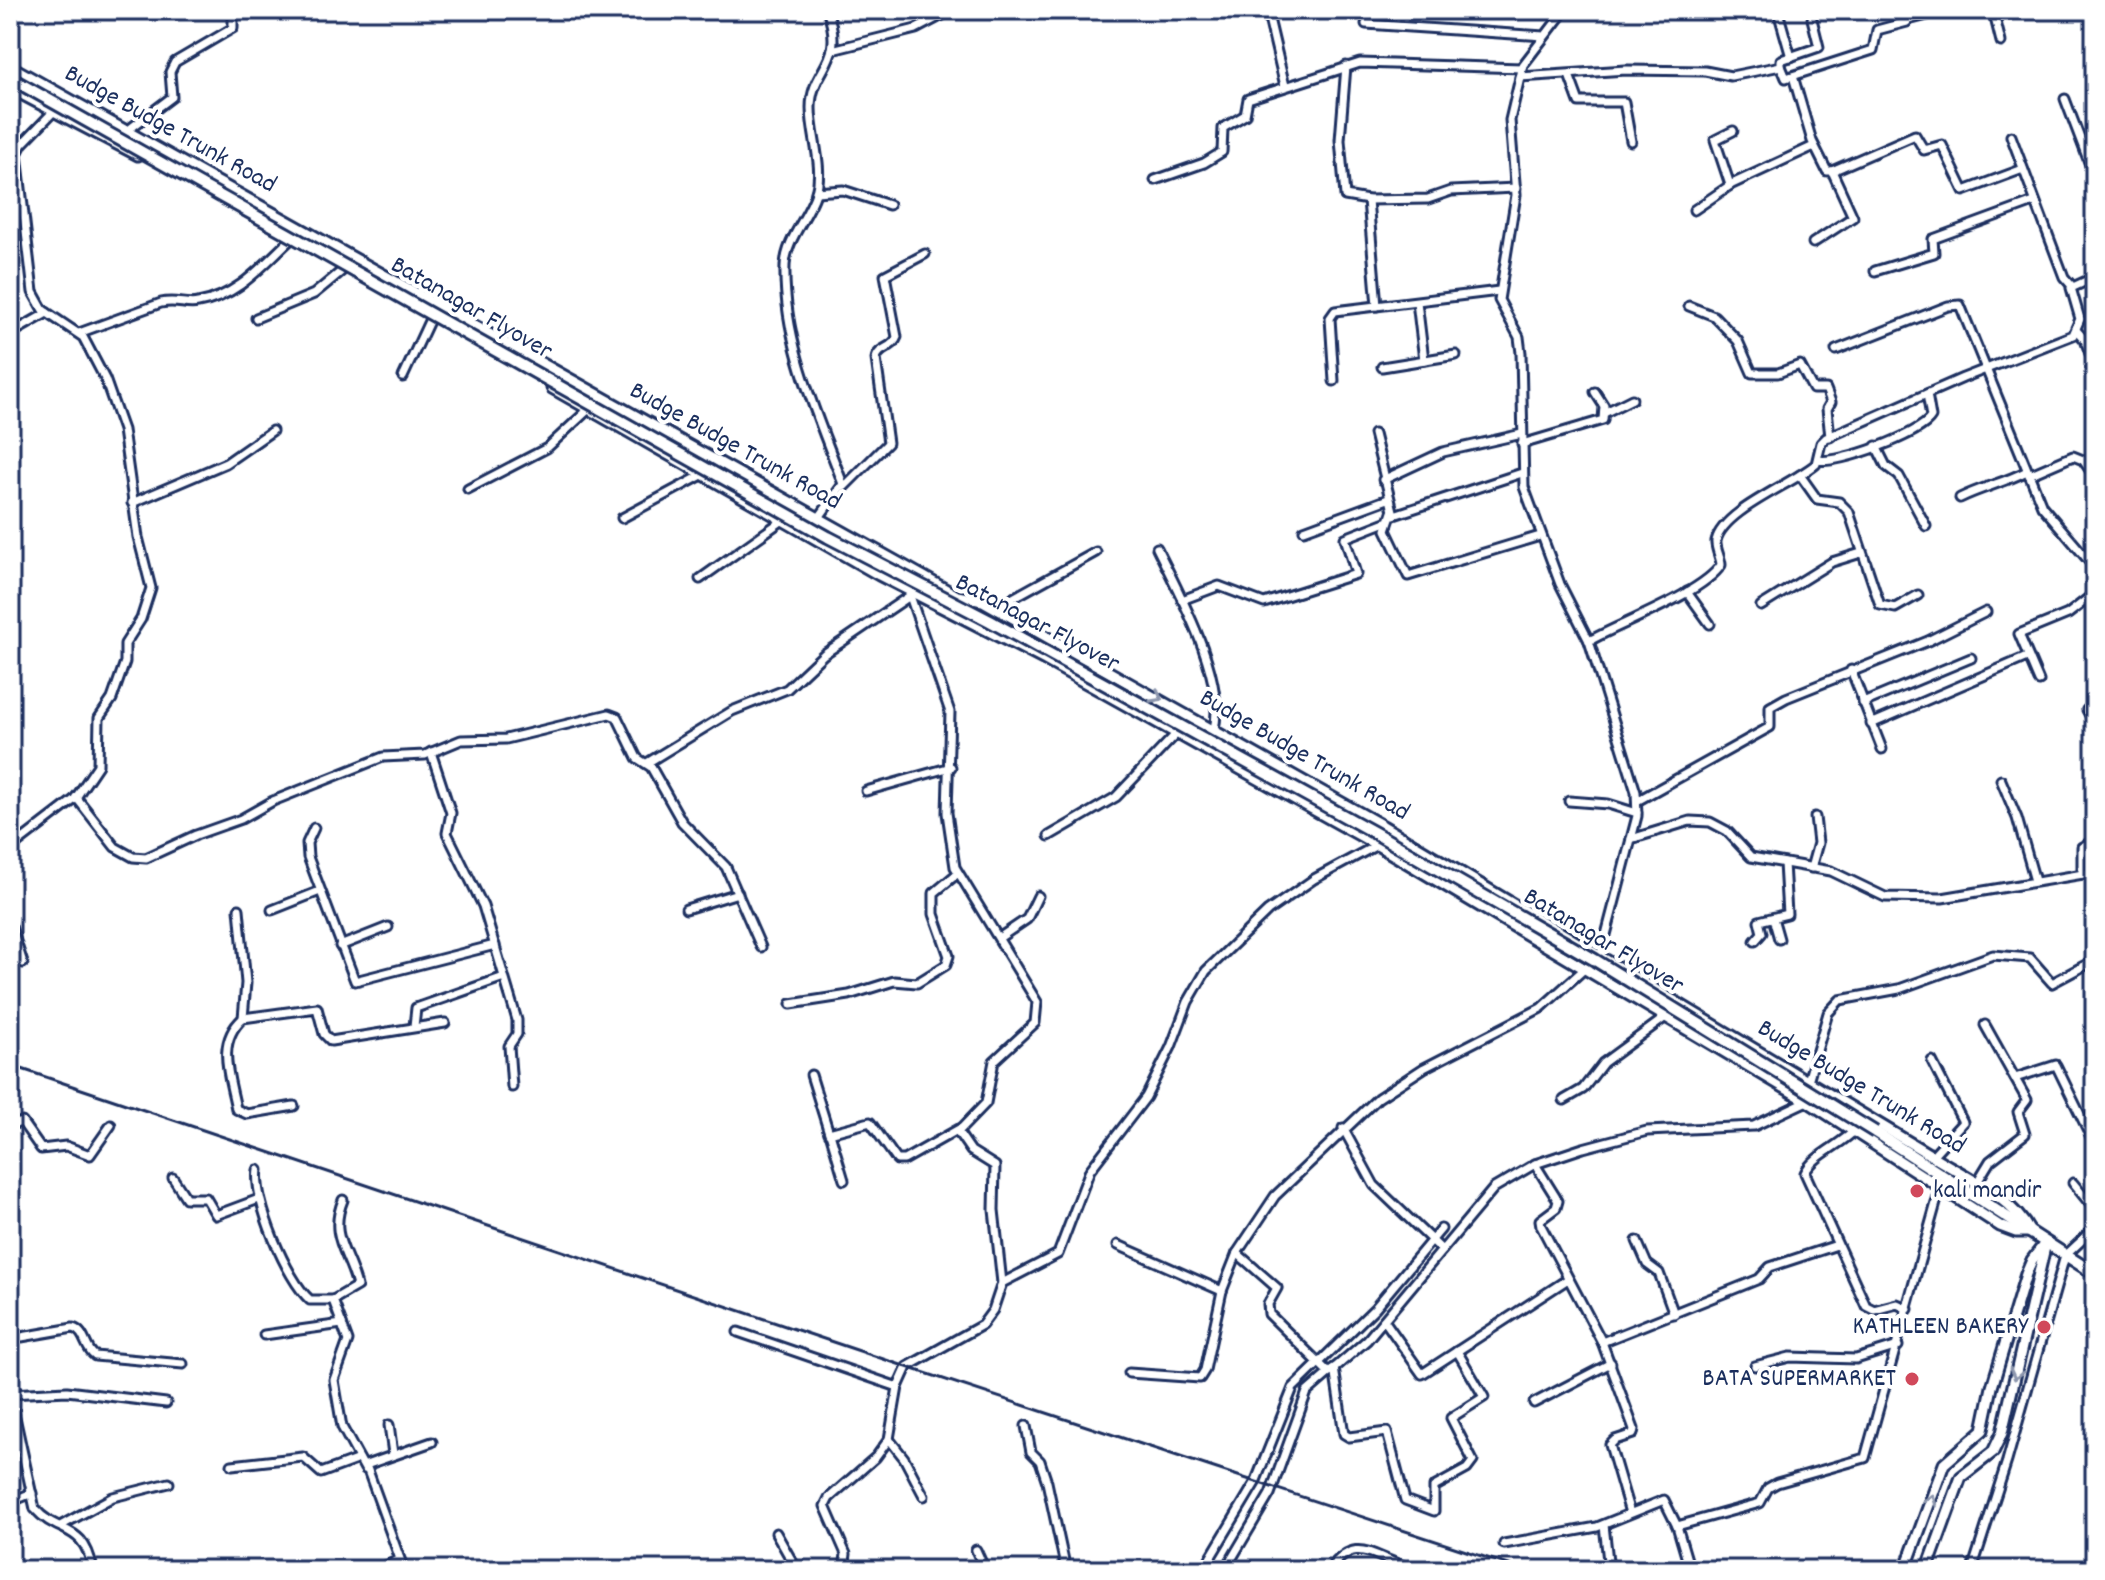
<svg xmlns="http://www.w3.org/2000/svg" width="2105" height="1580" font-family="Dekko,sans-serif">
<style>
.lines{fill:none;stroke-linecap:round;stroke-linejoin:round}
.minor-casing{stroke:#1b2f5e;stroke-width:13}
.tertiary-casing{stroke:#1b2f5e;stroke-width:15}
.secondary-casing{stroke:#1b2f5e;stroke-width:16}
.minor{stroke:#fff;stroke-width:7}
.tertiary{stroke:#fff;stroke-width:9}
.secondary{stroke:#fff;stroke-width:10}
.rail{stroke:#1b2f5e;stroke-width:3}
.secondary-bridge-casing{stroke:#1b2f5e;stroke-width:16;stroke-linecap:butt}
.secondary-bridge{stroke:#fff;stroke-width:10}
.oneway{stroke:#8d97ae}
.poi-dot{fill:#d1495b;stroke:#fff;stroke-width:3}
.labels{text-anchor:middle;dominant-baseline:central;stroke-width:8;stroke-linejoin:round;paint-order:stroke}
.street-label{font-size:26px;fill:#1b2f5e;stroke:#fff}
.poi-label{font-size:26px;fill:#1b2f5e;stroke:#fff;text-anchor:end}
</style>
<rect width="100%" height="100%" fill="#fff"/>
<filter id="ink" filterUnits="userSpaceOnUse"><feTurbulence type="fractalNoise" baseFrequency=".0125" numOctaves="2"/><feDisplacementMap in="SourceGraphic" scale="16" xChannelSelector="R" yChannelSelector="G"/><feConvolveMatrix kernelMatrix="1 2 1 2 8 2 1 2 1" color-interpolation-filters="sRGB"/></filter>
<g filter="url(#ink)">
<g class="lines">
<defs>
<g id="minor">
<path d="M1267,10L1285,86"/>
<path d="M1993,10L2001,42"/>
<path d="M1779,15L1791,57"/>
<path d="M1908,20L1947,10"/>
<path d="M1366,24L1544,36"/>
<path d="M832,50L916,29L952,10"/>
<path d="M1346,66L1340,140L1345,196L1368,200L1428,199L1451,191L1516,188"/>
<path d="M1781,66V60L1819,47L1812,19"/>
<path d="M1569,75L1579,102H1624L1631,141"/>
<path d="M1793,76L1812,141L1827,171H1832L1853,217L1813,243"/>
<path d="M1520,77L1626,70L1705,71L1731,76L1781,66L1786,78L1873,50L1877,30L1907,22V10"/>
<path d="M2065,99L2095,178"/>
<path d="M127,131L172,97L170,72L175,62L233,28V10"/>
<path d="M2011,136L2064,277L2072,286"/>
<path d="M1832,171L1915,135L1924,150L1942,145L1964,191L2023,169"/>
<path d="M1155,180L1204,163L1222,152L1223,128L1245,115L1248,99L1360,63L1522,68"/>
<path d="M1730,185L1715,140L1733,131"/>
<path d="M816,192L843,190L889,205"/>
<path d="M1368,200L1377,306"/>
<path d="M1694,210L1732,184L1814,146"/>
<path d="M1875,271L1934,253L1933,239L2034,202"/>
<path d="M1417,302L1424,360"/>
<path d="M1689,306L1714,316L1738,341L1752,373H1778L1800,365L1813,389H1826L1831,402L1827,409L1830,437"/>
<path d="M256,318L314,294L343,270"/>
<path d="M2077,331L2085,340L2095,367"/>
<path d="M79,333L161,303C177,299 186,306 198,303C238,296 262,266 290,240"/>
<path d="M10,334L47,313"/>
<path d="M1836,350L1948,306L1960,305L2042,506L2095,568"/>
<path d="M1382,367L1456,355"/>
<path d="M403,377L430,319"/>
<path d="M1334,381L1330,318L1335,311L1499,291"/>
<path d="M1606,412L1632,399"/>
<path d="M1374,434L1394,515L1522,473"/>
<path d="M1522,444L1603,420L1604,406L1595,392"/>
<path d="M1876,446L1886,466L1899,476L1926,526"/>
<path d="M1818,460C1837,465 1922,434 1931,417L1927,394"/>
<path d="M1800,475L1817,499L1839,502L1849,512L1880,605L1895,608L1918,595"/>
<path d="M2029,475L2073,456L2083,460L2095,477"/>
<path d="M1383,480L1443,452L1522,434"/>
<path d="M844,487L888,443L876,359C878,347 893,349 897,337L885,275L925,254"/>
<path d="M468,489L547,448L589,409"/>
<path d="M1960,498C1982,487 2004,483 2027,471"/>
<path d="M132,503L226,463L272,431"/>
<path d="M1392,512L1386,530L1408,576L1540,536"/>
<path d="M622,518L704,474"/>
<path d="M818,519L843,484C817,414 783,342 785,266C786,239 808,218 816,193C824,166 811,136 811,108C811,67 847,64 827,10"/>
<path d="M1304,530L1388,499"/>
<path d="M1157,548C1180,595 1226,678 1214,729"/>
<path d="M700,579L783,520"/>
<path d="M1687,592L1710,624"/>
<path d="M910,596L950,712L947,813L955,867L1037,1002L1035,1023L994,1061L986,1103L958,1132L971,1151L995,1166L994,1210L1002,1283"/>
<path d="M1182,600L1219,586L1264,603L1356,574L1345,538L1386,522"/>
<path d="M1761,606L1832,562L1861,553"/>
<path d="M995,608L1096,552"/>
<path d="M1589,641C1621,623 1703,593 1721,565C1721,558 1715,548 1716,541C1723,510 1793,484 1816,464L1821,443L1826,438L1963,378L2073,335L2080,319L2071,288L2095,277"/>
<path d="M1851,670L1882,749"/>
<path d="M2039,681L2019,634L2068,614L2095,593"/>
<path d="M1863,703L1971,658"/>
<path d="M2095,703L2087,710L2095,724"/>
<path d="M1871,724L2027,657"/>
<path d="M431,752L451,813L447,833L483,906L517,1020V1034L509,1046L512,1087"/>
<path d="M647,763L732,711L787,689L824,654L914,593L922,581"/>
<path d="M2001,780L2017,818L2035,881"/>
<path d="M866,791L951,767"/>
<path d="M76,797L115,847L133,857L146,858L196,835L241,819L273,801L383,757L425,755L461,740L506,739L609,714L617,717L637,758L651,767L682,822L726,867L761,947"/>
<path d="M1569,801L1608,804L1637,813"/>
<path d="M1637,801L1770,727V707L1786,698L1928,641L1986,612"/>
<path d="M314,828L307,843L308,857L355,981L495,945"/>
<path d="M1049,836L1116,797L1177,733"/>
<path d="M1631,839L1690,821L1710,822L1727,831L1751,857L1831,871L1885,897L1942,898L2095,872"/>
<path d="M10,849L75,799L98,765L99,718L112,699L125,662V644L141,619L151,588L138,537L123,430L105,379L83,337L43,310L33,292L17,154L22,144L55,110"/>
<path d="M1811,868L1818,843L1815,817"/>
<path d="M2082,874V847L2095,840"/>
<path d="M239,909L246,983L243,1018"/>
<path d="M686,909L738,893"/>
<path d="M272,910L320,891"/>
<path d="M1773,918L1779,939"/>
<path d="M10,923L23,963"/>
<path d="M999,938L1027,919L1038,896"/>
<path d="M1755,941L1762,933L1759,921L1787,914L1784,863"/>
<path d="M340,946L388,927"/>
<path d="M791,1004L849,995L894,981L917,983L946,965L949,956L934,914V893L958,873"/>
<path d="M414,1026L416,1008L504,977"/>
<path d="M811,1075L829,1133L870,1122L897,1160H904L959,1129"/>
<path d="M2015,1078L2056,1065L2095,1145"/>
<path d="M1808,1081L1828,1013L1840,1000L1899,989L1993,955L2030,958L2052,983L2095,960"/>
<path d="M1564,1100L1583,1089L1603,1063L1667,1016"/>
<path d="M294,1106L247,1114L236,1109C230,1077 215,1043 243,1018L317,1008L324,1034L331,1041L445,1023"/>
<path d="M10,1125L22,1122L41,1149L66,1146L90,1155L111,1125"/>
<path d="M1343,1128L1374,1185L1442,1250"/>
<path d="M1855,1130C1841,1145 1812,1156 1805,1173L1866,1306L1874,1310L1897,1304L1908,1309"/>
<path d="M830,1133L844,1180"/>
<path d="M1932,1156L1963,1122L1932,1061"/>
<path d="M1535,1164L1558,1201L1556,1208L1540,1220L1541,1226L1602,1342L1634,1429L1633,1434L1615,1440L1610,1445L1630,1513"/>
<path d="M258,1170C253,1200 287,1280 310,1300H333L348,1341L334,1380L342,1427L365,1469"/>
<path d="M173,1178L186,1198H206L216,1215L259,1199"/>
<path d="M2073,1183L2095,1210"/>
<path d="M1976,1184L1990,1161L2025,1134L2018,1112L2027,1100L1985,1025"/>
<path d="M1637,1241L1647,1264L1659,1273L1674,1314"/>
<path d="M1118,1245L1222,1291"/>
<path d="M1237,1253L1277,1288L1268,1304L1269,1314L1329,1373"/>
<path d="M333,1300L357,1286C349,1252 328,1237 343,1200"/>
<path d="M1384,1320L1422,1374L1568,1279"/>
<path d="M738,1332L898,1387"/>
<path d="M264,1335L342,1324"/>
<path d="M10,1339L73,1328C86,1332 84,1348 95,1356L183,1364"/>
<path d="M1602,1342L1759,1279L1770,1267L1837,1245"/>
<path d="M1755,1366L1790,1357L1856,1359L1898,1346"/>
<path d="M1334,1368L1344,1434L1349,1437L1387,1432L1405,1500L1434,1511V1487L1467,1469L1473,1461L1451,1418L1484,1397L1457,1351"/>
<path d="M1129,1373L1200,1378L1205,1370L1222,1291L1237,1253L1275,1196L1378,1098L1424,1068L1541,1008L1601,954L1637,816L1636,792L1589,641L1560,584L1524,487L1521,353L1519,337L1499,300L1516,195L1510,120L1523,65L1565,10"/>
<path d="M1534,1403L1611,1363"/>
<path d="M389,1425L393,1454"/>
<path d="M1026,1426L1031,1452L1040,1461L1047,1482L1066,1570"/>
<path d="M889,1439L904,1458L924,1496"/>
<path d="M232,1465L303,1457L321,1473L359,1459"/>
<path d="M10,1502L32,1493"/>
<path d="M62,1525L113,1497L169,1483"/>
<path d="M1604,1525L1609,1570"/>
<path d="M1677,1526L1760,1503L1768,1488L1777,1483L1865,1458L1941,1185"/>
<path d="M776,1533L797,1570"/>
<path d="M1504,1544L1597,1527L1664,1500L1677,1526L1690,1570"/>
<path d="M976,1550L985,1570"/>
<path d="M93,1570C84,1522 59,1536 35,1509L10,1394L67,1391L166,1403"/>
<path d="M377,1570L399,1560"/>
<path d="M404,1570L366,1465L432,1442"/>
<path d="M844,1570L846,1554L825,1506L829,1498L876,1457L889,1439L898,1387L907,1367L982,1325L993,1310L1002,1283L1058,1254L1090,1170L1146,1097L1171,1047L1188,1002L1206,971L1268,911L1314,879L1377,845"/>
<path d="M1203,1570L1255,1483L1293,1388L1375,1308L1441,1229"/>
<path d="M1225,1570L1270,1494L1307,1392L1367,1340L1494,1188L1535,1164L1583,1148L1647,1131L1754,1126L1807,1101"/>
<path d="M1329,1570C1355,1537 1367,1553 1401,1565L1405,1570"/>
<path d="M1972,1570L2007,1461L2065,1256L2095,1228"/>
</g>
<g id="tertiary">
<path d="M10,66L924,577L957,596L983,601L1383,826L1932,1156C1965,1177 2011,1196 2030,1232H2016L2000,1226L1807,1101L1377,845L1045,660L879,575L552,388"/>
<path d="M10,88L138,155"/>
<path d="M1905,1570L1944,1464L1983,1430L1992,1387L2026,1274L2032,1260L2045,1243"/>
<path d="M1927,1570L1961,1477L1993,1452L2002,1433L2045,1247"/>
</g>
<path id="secondary" d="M1875,1132L2095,1274"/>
</defs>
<!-- minor casing -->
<use href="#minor" class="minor-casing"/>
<!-- tertiary casing -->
<use href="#tertiary" class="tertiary-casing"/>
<!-- secondary casing -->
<use href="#secondary" class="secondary-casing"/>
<!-- minor -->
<use href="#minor" class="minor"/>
<!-- tertiary -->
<use href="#tertiary" class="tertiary"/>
<!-- secondary -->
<use href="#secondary" class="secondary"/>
<!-- rail -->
<path class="rail" d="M10,1065L907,1367L1524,1570"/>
<defs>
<path id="secondary-bridge" d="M10,78L828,537L990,621L1375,833L1595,960L1875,1132"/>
</defs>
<!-- secondary-bridge casing -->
<use href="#secondary-bridge" class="secondary-bridge-casing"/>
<!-- secondary-bridge -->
<use href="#secondary-bridge" class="secondary-bridge"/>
</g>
<!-- one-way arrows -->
<defs><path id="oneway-chevron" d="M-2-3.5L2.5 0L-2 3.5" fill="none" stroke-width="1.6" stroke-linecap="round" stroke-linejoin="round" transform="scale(2)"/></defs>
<g class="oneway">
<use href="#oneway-chevron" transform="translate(1157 697) rotate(29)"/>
<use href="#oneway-chevron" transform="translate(2016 1374) rotate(103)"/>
<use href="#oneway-chevron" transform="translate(1931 1500) rotate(-70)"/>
</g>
</g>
<!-- markers -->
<g class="poi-dot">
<circle cx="1917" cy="1191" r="8"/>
<circle cx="2044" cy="1327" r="8"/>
<circle cx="1912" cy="1379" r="8"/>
</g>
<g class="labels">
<!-- street labels -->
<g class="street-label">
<text transform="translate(170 130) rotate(29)">Budge Budge Trunk Road</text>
<text transform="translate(471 309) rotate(30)">Batanagar Flyover</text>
<text transform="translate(735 447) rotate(29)">Budge Budge Trunk Road</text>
<text transform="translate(1037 624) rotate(28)">Batanagar Flyover</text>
<text transform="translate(1304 756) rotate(30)">Budge Budge Trunk Road</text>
<text transform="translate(1603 942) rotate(31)">Batanagar Flyover</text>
<text transform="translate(1861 1088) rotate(31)">Budge Budge Trunk Road</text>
</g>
<!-- poi labels -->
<g class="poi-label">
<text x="1933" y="1191" text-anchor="start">kali mandir</text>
<text x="2028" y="1327">KATHLEEN BAKERY</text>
<text x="1896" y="1379">BATA SUPERMARKET</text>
</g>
</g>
<!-- margin -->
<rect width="2105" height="1580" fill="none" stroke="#fff" stroke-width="40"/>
<rect x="20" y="20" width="2065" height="1540" fill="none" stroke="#1b2f5e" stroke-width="3" filter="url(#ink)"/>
</svg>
